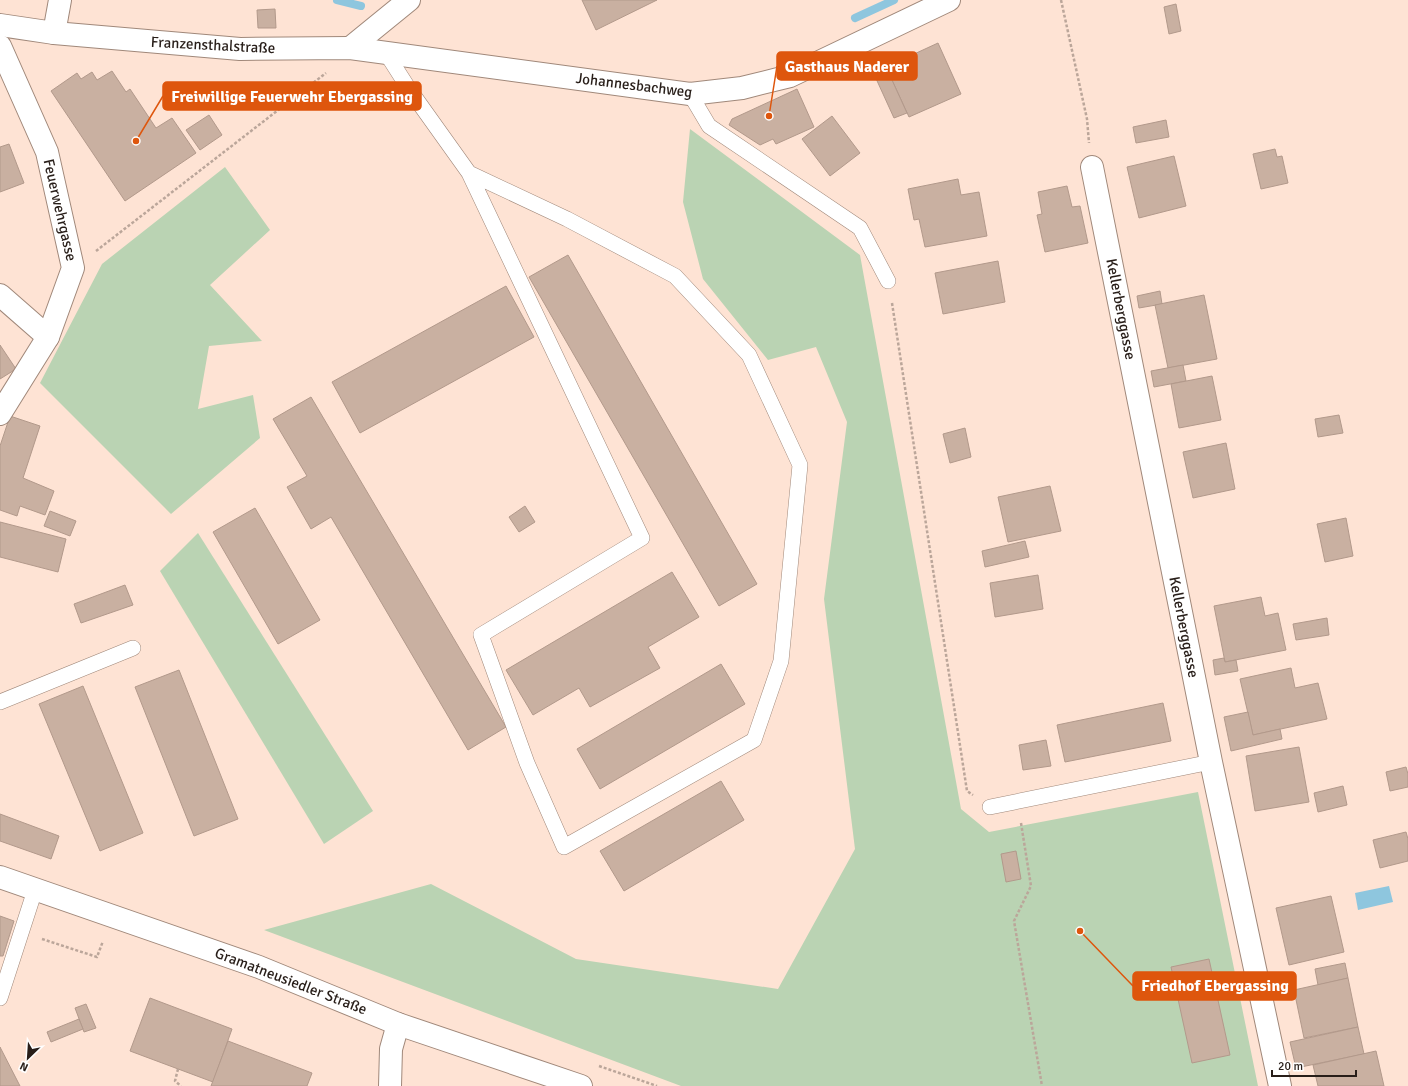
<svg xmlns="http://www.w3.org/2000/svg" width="1408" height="1086" font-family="Signika,sans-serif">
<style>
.green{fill:#bad3b3}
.water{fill:#8ec6de}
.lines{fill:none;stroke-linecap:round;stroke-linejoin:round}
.stream{stroke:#8ec6de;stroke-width:8}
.building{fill:#c9b0a1;stroke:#b2998b}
.service-casing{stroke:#a0887a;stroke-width:16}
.minor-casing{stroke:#a0887a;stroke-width:24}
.secondary-casing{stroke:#a0887a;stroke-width:24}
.path{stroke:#bba69a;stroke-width:2.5;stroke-dasharray:3 2;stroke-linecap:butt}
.service{stroke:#fff;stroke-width:15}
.minor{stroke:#fff;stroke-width:22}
.secondary{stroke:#fff;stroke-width:22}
.labels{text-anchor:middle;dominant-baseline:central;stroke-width:3;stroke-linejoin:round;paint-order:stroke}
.street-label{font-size:15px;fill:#281e19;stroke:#fff}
.leader{fill:none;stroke:#de560d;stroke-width:1.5}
.callout-dot{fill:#de560d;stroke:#fff;stroke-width:1.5}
.callout{fill:#de560d;stroke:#de560d;stroke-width:1.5}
.callout-label{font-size:16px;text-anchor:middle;font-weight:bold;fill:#fff}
</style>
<rect width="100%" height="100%" fill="#fee3d4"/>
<!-- green -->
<g class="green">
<path d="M690,129L860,255L961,809L989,832L1198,792L1258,1086H681L264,930L431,884L576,959L778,989L855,849L824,599L847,422L816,347L768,360L703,279L683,202Z"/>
<path d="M225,167L270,230L210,285L262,341L209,346L198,409L253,395L260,438L171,514L40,383L102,264Z"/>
<path d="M198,533L373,811L324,844L160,571Z"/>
</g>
<!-- water -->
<path class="water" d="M1389,886L1393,902L1358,910L1355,893Z"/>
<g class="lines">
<!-- stream -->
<g class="stream">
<path d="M337,0L361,6"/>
<path d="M855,18L894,0"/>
</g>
</g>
<!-- building -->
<g class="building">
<path d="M582,0H657L596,30Z"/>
<path d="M1176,4L1181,31L1169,34L1164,7Z"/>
<path d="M275,9L276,28H258L257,10Z"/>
<path d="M938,43L961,94L909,117L886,67Z"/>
<path d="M881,56L907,113L894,118L868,61Z"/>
<path d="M112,71L126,92L130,89L156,128L172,118L196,153L125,201L51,91L77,73L81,79L92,72L97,80Z"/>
<path d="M797,89L814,127L776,144L773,139L760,145L729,125L732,119Z"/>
<path d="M209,115L222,135L200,150L186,130Z"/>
<path d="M832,116L860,153L830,176L802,139Z"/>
<path d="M1166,120L1169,137L1136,143L1133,127Z"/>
<path d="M9,144L24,183L0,192V147Z"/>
<path d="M1275,149L1277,157L1282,156L1288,183L1261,189L1253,154Z"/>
<path d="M1174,156L1186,206L1139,218L1127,167Z"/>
<path d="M958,179L961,195L979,192L987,236L925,247L919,219L914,220L908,189Z"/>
<path d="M1067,186L1072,207L1080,206L1088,243L1045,252L1037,215L1042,214L1038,192Z"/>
<path d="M568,255L757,584L719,606L529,277Z"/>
<path d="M998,261L1005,302L943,314L935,273Z"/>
<path d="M506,286L534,337L360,433L332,382Z"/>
<path d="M1160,291L1162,304L1139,308L1137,296Z"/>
<path d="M1204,295L1217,359L1168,368L1155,305Z"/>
<path d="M0,345L16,369L0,379Z"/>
<path d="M1183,365L1186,381L1154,387L1151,371Z"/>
<path d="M1212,376L1221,420L1179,428L1171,384Z"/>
<path d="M311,397L506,727L468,750L331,517L311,529L287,487L307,476L273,419Z"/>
<path d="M1339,415L1343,433L1318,437L1315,419Z"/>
<path d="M10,416L40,426L23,478L54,491L45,515L20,506L17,516L0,510V446Z"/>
<path d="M965,428L971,457L950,463L943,434Z"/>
<path d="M1226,443L1235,489L1193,498L1183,452Z"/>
<path d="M1050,486L1061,531L1008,542L998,497Z"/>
<path d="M525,506L535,522L519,532L509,517Z"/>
<path d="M255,508L320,620L278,644L213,532Z"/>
<path d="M50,511L76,521L70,536L44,526Z"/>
<path d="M1346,518L1353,556L1325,562L1317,524Z"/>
<path d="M0,522L66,539L58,572L0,557Z"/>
<path d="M1025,541L1029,557L985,567L982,551Z"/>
<path d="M672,572L699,617L648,647L660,668L590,707L579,688L533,715L506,670Z"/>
<path d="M1038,575L1043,609L995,617L990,583Z"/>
<path d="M125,585L133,605L81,623L74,604Z"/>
<path d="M1261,597L1265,616L1278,613L1286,650L1225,662L1214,606Z"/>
<path d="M1327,618L1329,635L1296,640L1293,624Z"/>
<path d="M1224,658L1225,662L1236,660L1238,671L1215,675L1213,660Z"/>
<path d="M721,664L745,704L600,789L577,749Z"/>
<path d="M1291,668L1295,688L1318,683L1327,719L1253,735L1240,679Z"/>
<path d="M179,670L238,819L194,836L135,687Z"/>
<path d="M83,686L143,833L100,851L39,704Z"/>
<path d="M1163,703L1171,741L1065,762L1057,725Z"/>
<path d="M1248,712L1253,735L1280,729L1282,739L1231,751L1224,717Z"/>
<path d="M1046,740L1051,766L1023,770L1019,745Z"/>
<path d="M1299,747L1309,802L1255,811L1246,756Z"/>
<path d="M1406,767L1408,774V787L1390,791L1386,772Z"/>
<path d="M721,781L744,820L624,891L600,851Z"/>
<path d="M1343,786L1347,805L1318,812L1314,793Z"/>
<path d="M0,814L59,836L51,859L0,841Z"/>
<path d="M1406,832L1408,839V861L1380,868L1373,840Z"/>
<path d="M1016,851L1021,879L1006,882L1001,854Z"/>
<path d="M1331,896L1344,952L1289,965L1276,908Z"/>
<path d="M0,916L14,921L3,956H0Z"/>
<path d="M1209,959L1230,1055L1192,1063L1171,967Z"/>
<path d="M1345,963L1348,978L1318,985L1315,969Z"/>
<path d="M1348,978L1358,1027L1304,1038L1294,990Z"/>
<path d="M150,998L232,1029L213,1082L130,1051Z"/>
<path d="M86,1004L96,1028L84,1032L75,1008Z"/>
<path d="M79,1019L83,1029L51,1042L47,1032Z"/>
<path d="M1358,1027L1364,1054L1296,1068L1290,1042Z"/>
<path d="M228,1041L312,1073L307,1086H211Z"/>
<path d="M0,1047L20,1086H0Z"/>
<path d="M1376,1051L1384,1086H1318L1313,1065Z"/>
</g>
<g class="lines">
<defs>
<g id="service">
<path d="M386,53L409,89L469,173L567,219L675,276L749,355L800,465L781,661L754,740L564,847L527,763L481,635L642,538L469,173"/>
<path d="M690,94L709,126L860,228L888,281"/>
<path d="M0,702L133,648"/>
<path d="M990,807L1211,762"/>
<path d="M0,998L35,890"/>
</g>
<g id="minor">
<path d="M0,25L54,33L240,49L350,48L690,94L742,88L790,76L949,0"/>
<path d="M54,33L60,0"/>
<path d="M0,46L47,152L73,268L48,337L0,414"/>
<path d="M350,48L409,0"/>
<path d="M1092,167L1211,762L1280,1086"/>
<path d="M0,295L48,337"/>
<path d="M390,1086L391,1049L398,1024"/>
</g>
<path id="secondary" d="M0,877L259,967L398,1024L581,1086"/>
</defs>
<!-- service casing -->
<use href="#service" class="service-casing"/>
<!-- minor casing -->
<use href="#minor" class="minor-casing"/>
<!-- secondary casing -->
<use href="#secondary" class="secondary-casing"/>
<!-- path -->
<g class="path">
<path d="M1061,0L1087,119L1089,143"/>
<path d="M96,251L326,73"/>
<path d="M892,303L967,791L973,795"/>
<path d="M1021,823L1031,886L1014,921L1042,1086"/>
<path d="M42,939L97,957L103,941"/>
<path d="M599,1066L657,1086"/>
<path d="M178,1069L175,1081L181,1086"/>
</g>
<!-- service -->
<use href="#service" class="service"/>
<!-- minor -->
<use href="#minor" class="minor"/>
<!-- secondary -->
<use href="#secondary" class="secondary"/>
</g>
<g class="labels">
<!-- street labels -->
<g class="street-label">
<text transform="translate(213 45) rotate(3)">Franzensthalstraße</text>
<text transform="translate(634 85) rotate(7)">Johannesbachweg</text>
<text transform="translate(60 210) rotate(77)">Feuerwehrgasse</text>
<text transform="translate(1121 309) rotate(79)">Kellerberggasse</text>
<text transform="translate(1184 627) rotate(79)">Kellerberggasse</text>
<text transform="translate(291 981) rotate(21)">Gramatneusiedler Straße</text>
</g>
</g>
<!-- callouts -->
<path class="leader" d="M769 116L777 66M136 141L163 96M1080 931L1133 986"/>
<g class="callout-dot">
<circle cx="769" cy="116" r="4"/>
<circle cx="136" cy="141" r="4"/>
<circle cx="1080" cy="931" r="4"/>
</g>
<g class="callout">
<rect x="777" y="52" width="140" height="28" rx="4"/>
<rect x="163" y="82" width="258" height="28" rx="4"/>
<rect x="1133" y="972" width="163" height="28" rx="4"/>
</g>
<g class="callout-label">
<text x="847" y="72">Gasthaus Naderer</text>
<text x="292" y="102">Freiwillige Feuerwehr Ebergassing</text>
<text x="1215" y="991">Friedhof Ebergassing</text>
</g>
<!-- north arrow -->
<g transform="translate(28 1058) rotate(205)" stroke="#ffffff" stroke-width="3" paint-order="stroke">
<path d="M0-3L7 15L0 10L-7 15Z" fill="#281e19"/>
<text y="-6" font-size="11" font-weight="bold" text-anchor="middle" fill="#281e19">N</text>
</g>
<!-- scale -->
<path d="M1272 1070v6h84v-6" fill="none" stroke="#281e19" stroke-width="2"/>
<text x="1278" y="1070" font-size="12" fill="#281e19" stroke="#ffffff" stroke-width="3" paint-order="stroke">20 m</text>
</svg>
